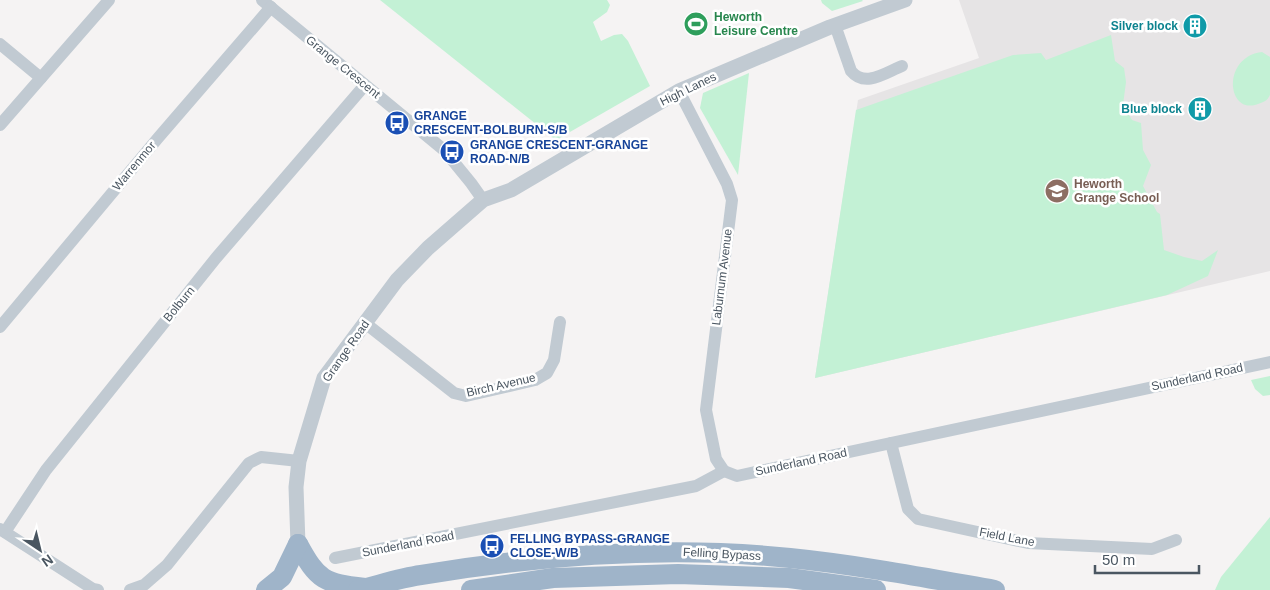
<svg xmlns="http://www.w3.org/2000/svg" width="1270" height="590" font-family="Helvetica,sans-serif">
<style>
.education{fill:#e6e4e5}
.green{fill:#c3f1d5}
.lines{fill:none;stroke-linecap:round;stroke-linejoin:round}
.minor{stroke:#c1cad2;stroke-width:12}
.tertiary{stroke:#c1cad2;stroke-width:15}
.trunk{stroke:#9fb4c9;stroke-width:20}
.labels{text-anchor:middle;dominant-baseline:central;stroke-width:5;stroke-linejoin:round;paint-order:stroke}
.leisure-label{font-size:12px;font-weight:bold;fill:#27864d;stroke:#fff;text-anchor:start}
.culture-label{font-size:12px;font-weight:bold;fill:#0d838f;stroke:#fff;text-anchor:end}
.street-label{font-size:12px;fill:#4a5661;stroke:#fff}
.transit-label{font-size:12px;font-weight:bold;fill:#164399;stroke:#fff;text-anchor:start}
.education-label{font-size:12px;font-weight:bold;fill:#785e54;stroke:#fff;text-anchor:start}
</style>
<rect width="100%" height="100%" fill="#f5f3f3"/>
<!-- education -->
<path class="education" d="M959,0H1270V271L815,378L858,100L979,58Z"/>
<!-- green -->
<g class="green">
<path d="M380,0H607L610,5L607,12L593,22L601,41L614,35L622,34L628,41L650,86L556,140Z"/>
<path d="M821,0H862L863,1L832,11L822,3Z"/>
<path d="M1111,35L1115,61L1124,68L1126,82L1123,105L1132,120L1141,123L1143,150L1151,165L1143,186L1157,212L1160,214L1164,250L1184,257L1202,261L1218,250L1208,276L1167,295L815,378L856,110L1013,55L1041,53L1046,60Z"/>
<path d="M1262,52L1270,57V95C1267,101 1264,102 1258,104C1227,116 1221,57 1262,52Z"/>
<path d="M749,73L738,175L700,108L703,93Z"/>
<path d="M1270,376V395L1263,396L1255,389L1251,380Z"/>
<path d="M1270,517V590H1215L1221,577Z"/>
</g>
<g class="lines">
<!-- minor -->
<g class="minor">
<path d="M262,0L444,150L471,183L483,200"/>
<path d="M835,25L851,71C865,88 885,73 902,66"/>
<path d="M0,44L41,78"/>
<path d="M679,91L727,184L732,200L706,410L716,459L724,471"/>
<path d="M0,125L109,0"/>
<path d="M365,323L454,393L466,396L535,380L547,373L554,360L560,322"/>
<path d="M0,327L158,138L271,7"/>
<path d="M891,443L908,509L918,519L1028,543L1152,549L1176,540"/>
<path d="M0,529L93,589L98,590"/>
<path d="M5,532L46,470L216,258L365,85"/>
<path d="M335,558L696,486L724,471L737,476L1270,362"/>
<path d="M130,590L144,585L167,565L249,463L261,457L299,461"/>
</g>
<!-- tertiary -->
<path class="tertiary" d="M298,544L296,487L299,461L324,378L397,280L428,248L483,200L511,190L679,91L830,27L905,0"/>
<!-- trunk -->
<g class="trunk">
<path d="M298,544C318,581 324,583 365,588"/>
<path d="M266,590L282,577L298,544"/>
<path d="M358,590C379,585 400,578 421,575C542,555 667,545 790,558C859,565 927,578 995,590"/>
<path d="M471,590L553,578L678,574L789,578L876,590"/>
</g>
</g>
<!-- icons -->
<defs>
<symbol id="stadium-disc" viewBox="-11 -11 22 22"><circle r="9.5" fill="#2e9e5b" stroke="#fff"/><path d="M0-5a6.5 5 0 1 0 0 10a6.5 5 0 1 0 0-10ZM-3.5-1.8h7v3.6h-7Z" fill="#fff"/></symbol>
<symbol id="building-disc" viewBox="-11 -11 22 22"><circle r="9.5" fill="#0f9aa8" stroke="#fff"/><path d="M-4-6H4V6H1V3H-1V6H-4ZM-2.5-4.3h1.7v1.8h-1.7ZM.8-4.3h1.7v1.8H.8ZM-2.5-1h1.7V.8h-1.7ZM.8-1h1.7V.8H.8Z" fill="#fff"/></symbol>
<symbol id="bus-disc" viewBox="-11 -11 22 22"><circle r="9.5" fill="#1a4fb4" stroke="#fff"/><path d="M-5-6H5V4H4V6H2V4H-2V6H-4V4H-5ZM-3.5-4V0h7V-4ZM-3.5 1.2v1.5H-2V1.2ZM2 1.2v1.5H3.5V1.2Z" fill="#fff"/></symbol>
<symbol id="school-disc" viewBox="-11 -11 22 22"><circle r="9.5" fill="#8d6e63" stroke="#fff"/><path d="M0-5L7-2L0 1L-7-2ZM-4 1L0 2.5L4 1V4Q0 6-4 4Z" fill="#fff"/></symbol>
</defs>
<g fill-rule="evenodd">
<use href="#stadium-disc" x="682" y="10" width="28" height="28"/>
<use href="#building-disc" x="1181" y="12" width="28" height="28"/>
<use href="#building-disc" x="1186" y="95" width="28" height="28"/>
<use href="#bus-disc" x="383" y="109" width="28" height="28"/>
<use href="#bus-disc" x="438" y="138" width="28" height="28"/>
<use href="#school-disc" x="1043" y="177" width="28" height="28"/>
<use href="#bus-disc" x="478" y="532" width="28" height="28"/>
</g>
<g class="labels">
<!-- leisure labels -->
<g class="leisure-label">
<text x="714" y="17">Heworth<tspan x="714" dy="14">Leisure Centre</tspan></text>
</g>
<!-- culture labels -->
<g class="culture-label">
<text x="1178" y="26">Silver block</text>
<text x="1182" y="109">Blue block</text>
</g>
<!-- street labels -->
<g class="street-label">
<text transform="translate(343 67) rotate(39)">Grange Crescent</text>
<text transform="translate(688 89) rotate(-26)">High Lanes</text>
<text transform="translate(134 166) rotate(-50)">Warrenmor</text>
<text transform="translate(722 277) rotate(-83)">Laburnum Avenue</text>
<text transform="translate(179 304) rotate(-51)">Bolburn</text>
<text transform="translate(346 351) rotate(-55)">Grange Road</text>
<text transform="translate(1197 377) rotate(-12)">Sunderland Road</text>
<text transform="translate(501 385) rotate(-13)">Birch Avenue</text>
<text transform="translate(801 462) rotate(-12)">Sunderland Road</text>
<text transform="translate(1007 537) rotate(11)">Field Lane</text>
<text transform="translate(408 544) rotate(-11)">Sunderland Road</text>
<text transform="translate(722 554) rotate(3)">Felling Bypass</text>
</g>
<!-- transit labels -->
<g class="transit-label">
<text x="414" y="116">GRANGE<tspan x="414" dy="14">CRESCENT-BOLBURN-S/B</tspan></text>
<text x="470" y="145">GRANGE CRESCENT-GRANGE<tspan x="470" dy="14">ROAD-N/B</tspan></text>
<text x="510" y="539">FELLING BYPASS-GRANGE<tspan x="510" dy="14">CLOSE-W/B</tspan></text>
</g>
<!-- education labels -->
<g class="education-label">
<text x="1074" y="184">Heworth<tspan x="1074" dy="14">Grange School</tspan></text>
</g>
</g>
<!-- north arrow -->
<g transform="translate(40 550) rotate(145)" stroke="#ffffff" stroke-width="4" paint-order="stroke">
<path d="M0-4L9 19L0 12L-9 19Z" fill="#4a5661"/>
<text y="-8" font-size="14" font-weight="bold" text-anchor="middle" fill="#4a5661">N</text>
</g>
<!-- scale -->
<path d="M1095 565v8h104v-8" fill="none" stroke="#4a5661" stroke-width="2.5"/>
<text x="1102" y="565" font-size="15" fill="#4a5661" stroke="#ffffff" stroke-width="4" paint-order="stroke">50 m</text>
</svg>
